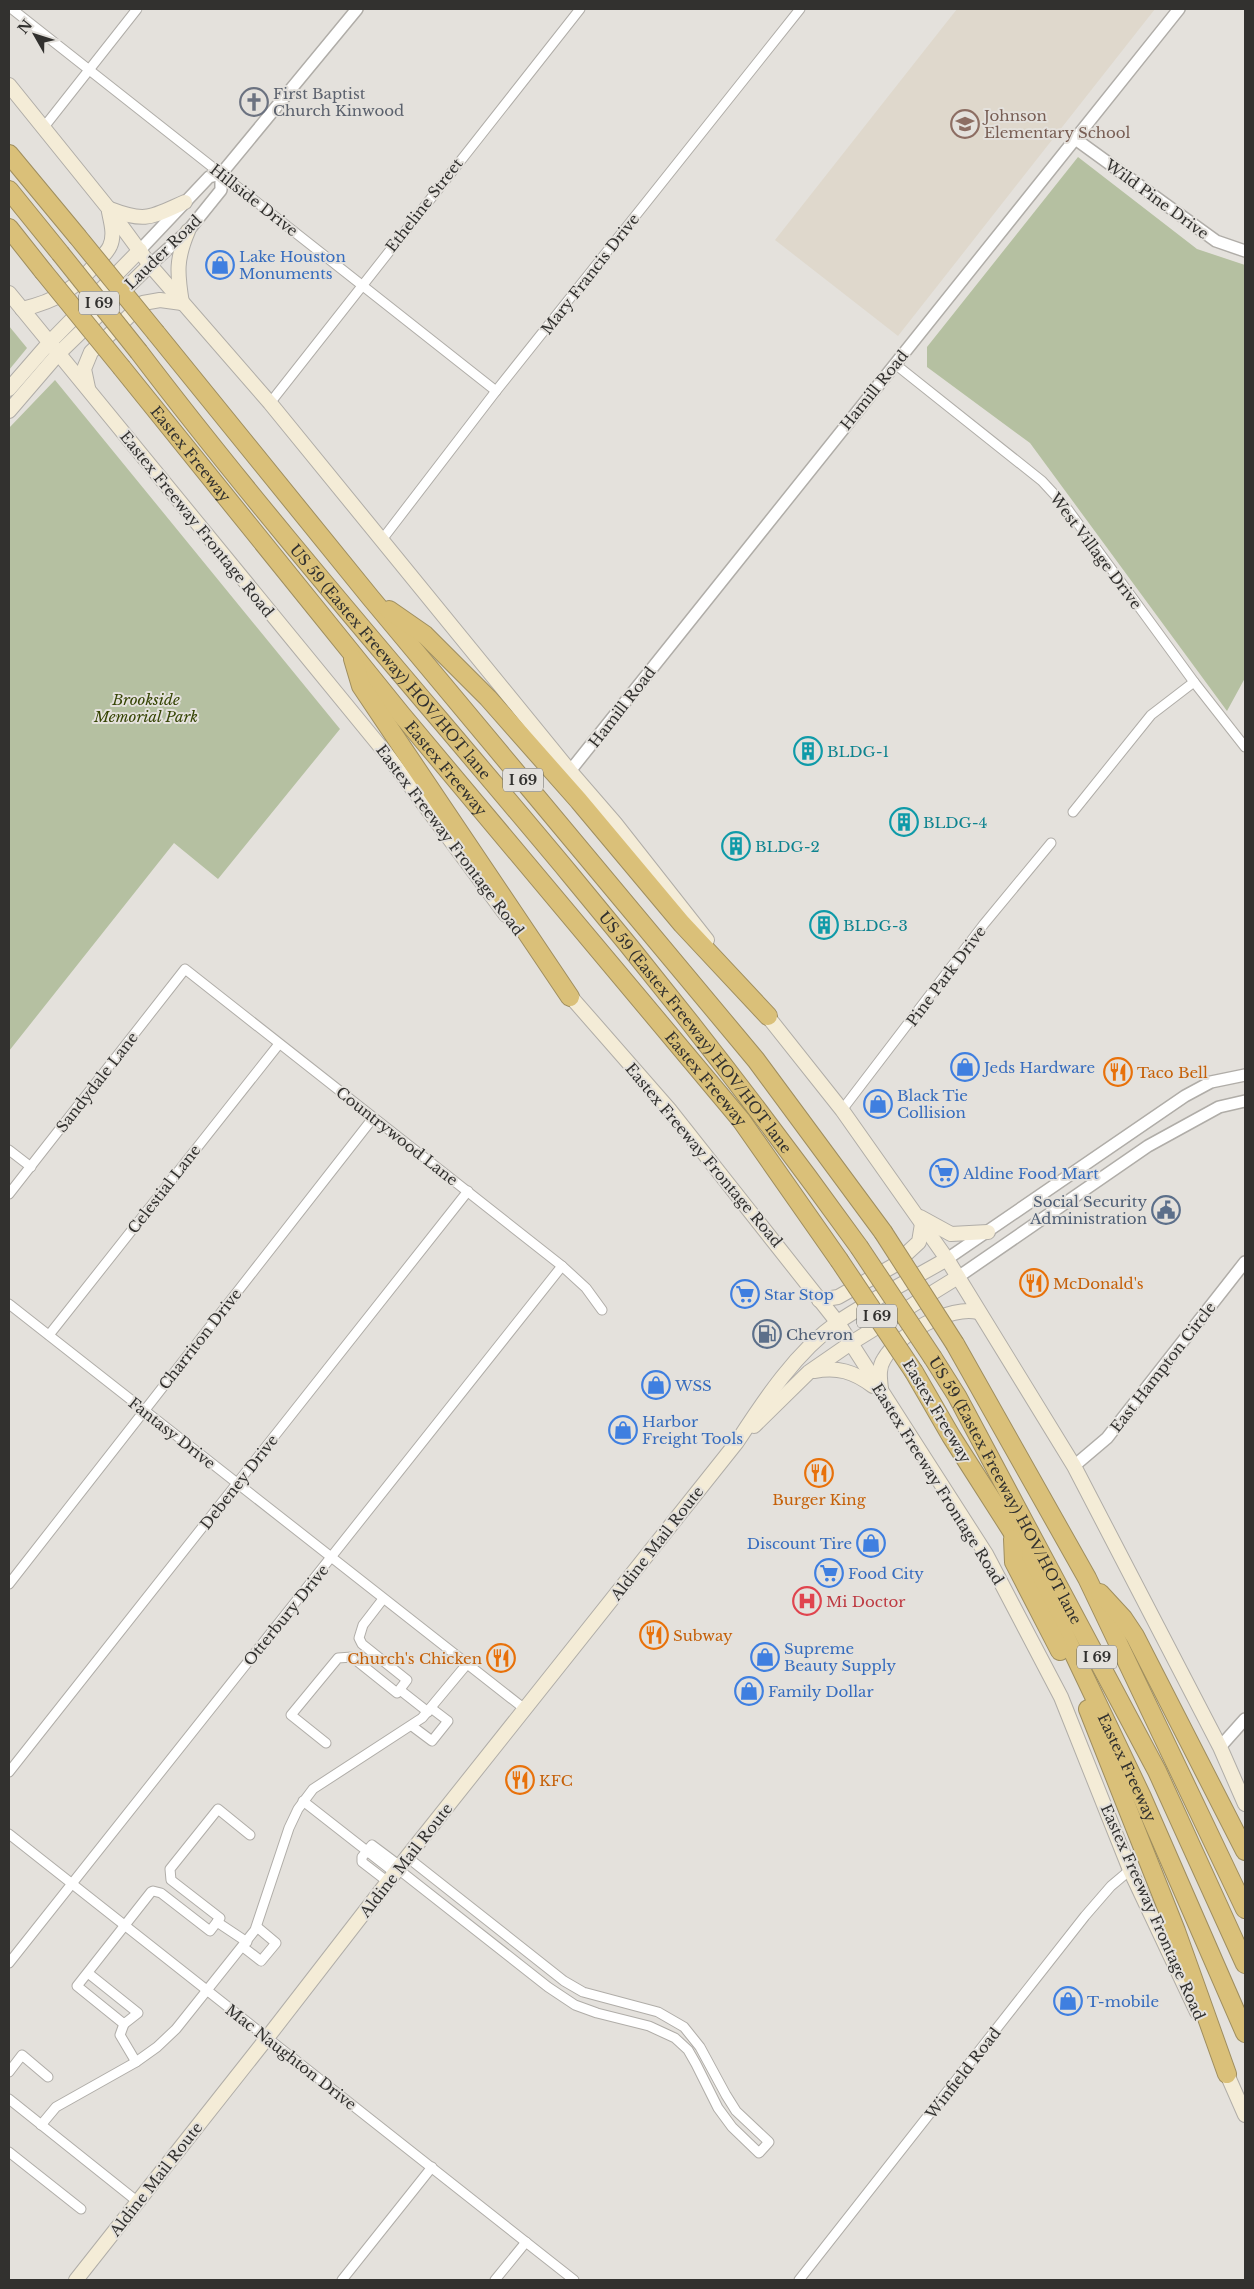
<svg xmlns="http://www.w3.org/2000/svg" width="1254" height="2289" font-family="'Libre Baskerville',serif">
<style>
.built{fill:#dfd8cc}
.green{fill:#b5c0a1}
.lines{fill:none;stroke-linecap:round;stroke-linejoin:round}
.minor-casing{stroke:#b0ada8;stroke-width:11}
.tertiary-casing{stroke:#b0ada8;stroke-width:14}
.secondary-casing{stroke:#b0ada8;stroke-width:16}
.motorway-casing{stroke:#9f8e5f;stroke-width:20}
.minor{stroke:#fff;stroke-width:9}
.tertiary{stroke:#fff;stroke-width:11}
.secondary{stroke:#f4ecd7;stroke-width:14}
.motorway{stroke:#dac079;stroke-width:18}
.motorway-bridge-casing{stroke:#9f8e5f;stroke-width:20;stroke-linecap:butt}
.motorway-bridge{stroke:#dac079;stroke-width:18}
.labels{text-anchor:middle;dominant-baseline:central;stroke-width:4;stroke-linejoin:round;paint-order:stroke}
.shield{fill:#e4e1dc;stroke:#676663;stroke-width:1}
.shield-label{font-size:14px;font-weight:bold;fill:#32312f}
.worship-label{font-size:15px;fill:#5b616d;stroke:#e4e1dc;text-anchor:start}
.education-label{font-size:15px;fill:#785e54;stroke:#e4e1dc;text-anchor:start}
.street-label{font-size:15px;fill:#32312f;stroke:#e4e1dc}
.shop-label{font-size:15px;fill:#366cbe;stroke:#e4e1dc;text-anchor:start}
.park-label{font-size:15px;font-style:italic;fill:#364505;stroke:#e4e1dc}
.culture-label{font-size:15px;fill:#0d838f;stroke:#e4e1dc;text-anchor:start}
.food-label{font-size:15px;fill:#c56008;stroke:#e4e1dc;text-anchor:start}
.service-label{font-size:15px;fill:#4e5e75;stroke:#e4e1dc;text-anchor:end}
.health-label{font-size:15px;fill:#be3a42;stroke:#e4e1dc;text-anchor:start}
</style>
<rect width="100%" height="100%" fill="#e4e1dc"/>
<!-- built -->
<path class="built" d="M957,9H1155L898,336L775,240Z"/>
<!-- green -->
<g class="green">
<path d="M1078,157L1197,249L1245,265V678L1227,711L1030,443L927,367V347Z"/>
<path d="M9,326L27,348L9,370Z"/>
<path d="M55,380L340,729L218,879L174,843L9,1051V428Z"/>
</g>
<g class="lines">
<defs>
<g id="minor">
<path d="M12,9L496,391"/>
<path d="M44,127L137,9"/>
<path d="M895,364L1042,481L1066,507L1194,682L1245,747"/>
<path d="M270,403L580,9"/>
<path d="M381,541L496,391L800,9"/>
<path d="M1073,812L1151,715L1194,682"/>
<path d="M842,1110L984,924L1051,843"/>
<path d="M9,1150L31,1167"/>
<path d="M9,1194L185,969L562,1266L586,1288L602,1310"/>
<path d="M9,1304L526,1710"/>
<path d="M49,1335L279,1044"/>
<path d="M9,1584L373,1118"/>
<path d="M400,1690L428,1712"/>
<path d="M412,1726L432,1741L448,1721L431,1708"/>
<path d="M326,1743L291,1715L338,1658L352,1657L397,1693L407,1680L362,1644L359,1638L363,1625L383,1599"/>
<path d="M9,1772L468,1191"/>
<path d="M303,1801L395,1873"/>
<path d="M9,1834L574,2280"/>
<path d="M398,1869L548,1987L575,2005L597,2013L649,2026L675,2038L688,2050L696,2064L718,2108L732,2127L759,2153L769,2142L736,2111L726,2095L700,2047L684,2027L658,2012L583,1992L564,1981L407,1857"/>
<path d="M388,1882L362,1862V1857L372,1845L400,1866"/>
<path d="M217,1922L247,1942"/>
<path d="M243,1947L261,1961L276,1943L257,1927"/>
<path d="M9,1963L562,1266"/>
<path d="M88,1973L138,2013L124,2024L77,1986L151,1892L153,1891L161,1893L210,1931L220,1918L171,1880L170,1869L218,1809L250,1835"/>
<path d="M124,2024L120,2035L136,2062"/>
<path d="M9,2072L22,2055L48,2077"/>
<path d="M9,2099L138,2202"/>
<path d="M41,2125L56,2107L136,2062L157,2047L176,2029L255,1930L289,1828L298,1809L313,1789L422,1718L467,1664"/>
<path d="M9,2152L81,2209"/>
<path d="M342,2280L432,2167"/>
<path d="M495,2280L526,2242"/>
<path d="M799,2280L1085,1916L1111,1886L1130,1870"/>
</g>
<g id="tertiary">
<path d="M1074,138L1216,241L1245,251"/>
<path d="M140,250L209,177L221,174L357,9"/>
<path d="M150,265L188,231L221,190V174"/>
<path d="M570,771L1179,9"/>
<path d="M947,1259L1185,1096L1211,1082L1245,1075"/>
<path d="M958,1277L1148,1146L1219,1107L1245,1101"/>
<path d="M1074,1466L1107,1438L1245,1262"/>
<path d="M1220,1747L1245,1719"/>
</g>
<g id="secondary">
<path d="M9,85L109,209L150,265L270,403L570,771L615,823L707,940"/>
<path d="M110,209C146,223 151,217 185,202"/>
<path d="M9,293L388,756L506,915"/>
<path d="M182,303C177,273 176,259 188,231"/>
<path d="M22,309C57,301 75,289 98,261C102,257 108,251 110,246C115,235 111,222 109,212"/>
<path d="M88,388L84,369L91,352L143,303L160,300L182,303"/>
<path d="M9,389L49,343L140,250"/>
<path d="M9,411L58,354L150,265"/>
<path d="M564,989L669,1109L838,1323L986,1554L1061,1697L1130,1870L1197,2012"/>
<path d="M761,1008L842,1110L947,1259L1074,1466L1220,1747L1245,1804"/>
<path d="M920,1217L951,1234L988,1232"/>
<path d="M819,1300L838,1297L893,1266L919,1242L922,1224"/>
<path d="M814,1371C838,1367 853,1371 873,1386"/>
<path d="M881,1389C880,1379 878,1368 884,1359C898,1334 951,1305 978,1312"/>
<path d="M754,1426L809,1372L851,1343L958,1277"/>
<path d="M1223,2065L1245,2115"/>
<path d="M76,2280L267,2038L407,1857L737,1442C765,1399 796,1352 838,1322C872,1299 911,1280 947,1259"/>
</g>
<g id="motorway">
<path d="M9,154L77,236"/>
<path d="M9,190L60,253"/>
<path d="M9,228L43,271"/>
<path d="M156,333L370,597L756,1060L883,1232"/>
<path id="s1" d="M139,352C275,531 425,700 569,873C670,994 767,1119 859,1247"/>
<path id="s2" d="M122,368L401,714L741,1120L839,1260"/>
<path d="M389,610L425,635L488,698L579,801L682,924L768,1016"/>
<path d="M353,659L361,686L570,997"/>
<path d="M955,1344L1087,1578L1245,1909"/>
<path id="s3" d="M933,1358L957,1396L1157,1771L1245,1964"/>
<path id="s4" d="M914,1372L951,1436L1013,1533L1051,1606L1142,1797L1245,2033"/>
<path d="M1013,1539L1014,1562L1060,1651"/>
<path d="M1100,1593L1123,1618L1135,1636L1245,1851"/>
<path d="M1088,1709L1176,1931L1227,2074"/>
</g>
</defs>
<!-- minor casing -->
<use href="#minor" class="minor-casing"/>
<!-- tertiary casing -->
<use href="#tertiary" class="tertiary-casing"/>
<!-- secondary casing -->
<use href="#secondary" class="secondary-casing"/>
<!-- motorway casing -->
<use href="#motorway" class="motorway-casing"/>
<!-- minor -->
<use href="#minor" class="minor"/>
<!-- tertiary -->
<use href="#tertiary" class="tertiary"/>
<!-- secondary -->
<use href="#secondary" class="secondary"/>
<!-- motorway -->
<use href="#motorway" class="motorway"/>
<defs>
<g id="motorway-bridge">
<path d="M77,236L156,333"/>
<path d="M60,253L139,352"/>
<path d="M43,271L122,368"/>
<path d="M883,1232L955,1344"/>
<path d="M859,1247L933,1358"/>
<path d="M839,1260L914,1372"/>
</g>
</defs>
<!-- motorway-bridge casing -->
<use href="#motorway-bridge" class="motorway-bridge-casing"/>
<!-- motorway-bridge -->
<use href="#motorway-bridge" class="motorway-bridge"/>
</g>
<!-- icons -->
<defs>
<symbol id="church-ring" viewBox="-11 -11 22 22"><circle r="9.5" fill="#e4e1dc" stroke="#6b7280" stroke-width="1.5"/><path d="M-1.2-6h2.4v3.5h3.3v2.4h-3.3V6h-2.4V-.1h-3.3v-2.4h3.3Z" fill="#6b7280"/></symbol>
<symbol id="school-ring" viewBox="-11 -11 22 22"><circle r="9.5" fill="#e4e1dc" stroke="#8d6e63" stroke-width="1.5"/><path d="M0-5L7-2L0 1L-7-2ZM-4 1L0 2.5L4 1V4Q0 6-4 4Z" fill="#8d6e63"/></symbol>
<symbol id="shop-ring" viewBox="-11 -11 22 22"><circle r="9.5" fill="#e4e1dc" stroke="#3f7fe0" stroke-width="1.5"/><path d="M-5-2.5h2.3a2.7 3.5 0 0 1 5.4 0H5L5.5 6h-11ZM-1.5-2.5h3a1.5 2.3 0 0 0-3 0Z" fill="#3f7fe0"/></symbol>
<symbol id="building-ring" viewBox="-11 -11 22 22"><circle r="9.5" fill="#e4e1dc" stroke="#0f9aa8" stroke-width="1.5"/><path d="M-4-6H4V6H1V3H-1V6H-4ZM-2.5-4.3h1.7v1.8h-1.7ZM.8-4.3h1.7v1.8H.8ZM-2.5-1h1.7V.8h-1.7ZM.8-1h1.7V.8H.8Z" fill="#0f9aa8"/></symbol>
<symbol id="restaurant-ring" viewBox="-11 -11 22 22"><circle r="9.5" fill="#e4e1dc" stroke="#e8710a" stroke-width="1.5"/><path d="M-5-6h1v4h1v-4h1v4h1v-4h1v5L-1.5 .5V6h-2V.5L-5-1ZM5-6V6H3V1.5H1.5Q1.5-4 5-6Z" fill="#e8710a"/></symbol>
<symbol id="supermarket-ring" viewBox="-11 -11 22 22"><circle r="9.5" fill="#e4e1dc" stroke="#3f7fe0" stroke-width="1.5"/><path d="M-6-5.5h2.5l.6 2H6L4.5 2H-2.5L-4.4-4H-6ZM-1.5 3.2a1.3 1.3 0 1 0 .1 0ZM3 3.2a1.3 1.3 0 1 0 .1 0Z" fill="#3f7fe0"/></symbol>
<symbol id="civic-ring" viewBox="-11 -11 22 22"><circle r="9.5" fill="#e4e1dc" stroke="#5c6f8a" stroke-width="1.5"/><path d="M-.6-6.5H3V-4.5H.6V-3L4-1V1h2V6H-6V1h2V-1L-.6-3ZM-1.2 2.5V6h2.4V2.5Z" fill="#5c6f8a"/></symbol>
<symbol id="fuel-ring" viewBox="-11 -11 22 22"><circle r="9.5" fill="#e4e1dc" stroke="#5c6f8a" stroke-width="1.5"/><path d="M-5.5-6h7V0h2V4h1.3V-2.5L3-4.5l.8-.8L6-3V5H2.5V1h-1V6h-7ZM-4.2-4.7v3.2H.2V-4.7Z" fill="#5c6f8a"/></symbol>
<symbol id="hospital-ring" viewBox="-11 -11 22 22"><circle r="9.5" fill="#e4e1dc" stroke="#e0444e" stroke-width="1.5"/><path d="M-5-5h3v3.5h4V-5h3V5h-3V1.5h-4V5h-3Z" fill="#e0444e"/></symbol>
</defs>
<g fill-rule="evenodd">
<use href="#church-ring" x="238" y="86" width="32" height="32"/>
<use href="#school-ring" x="949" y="108" width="32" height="32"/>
<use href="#shop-ring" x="204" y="249" width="32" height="32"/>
<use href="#building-ring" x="792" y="735" width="32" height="32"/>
<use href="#building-ring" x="888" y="806" width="32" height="32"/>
<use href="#building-ring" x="720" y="830" width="32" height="32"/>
<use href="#building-ring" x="808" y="909" width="32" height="32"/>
<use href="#shop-ring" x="949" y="1051" width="32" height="32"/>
<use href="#restaurant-ring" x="1102" y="1056" width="32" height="32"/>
<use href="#shop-ring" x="862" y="1088" width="32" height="32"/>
<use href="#supermarket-ring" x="928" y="1157" width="32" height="32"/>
<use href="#civic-ring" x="1150" y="1194" width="32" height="32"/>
<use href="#restaurant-ring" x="1018" y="1267" width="32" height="32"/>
<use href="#supermarket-ring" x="729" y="1278" width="32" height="32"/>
<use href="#fuel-ring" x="751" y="1318" width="32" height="32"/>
<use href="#shop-ring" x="640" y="1369" width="32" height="32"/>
<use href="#shop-ring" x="607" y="1414" width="32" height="32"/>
<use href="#restaurant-ring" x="803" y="1457" width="32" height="32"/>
<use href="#shop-ring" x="855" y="1527" width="32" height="32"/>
<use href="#supermarket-ring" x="813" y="1557" width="32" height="32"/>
<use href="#hospital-ring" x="791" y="1585" width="32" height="32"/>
<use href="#restaurant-ring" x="638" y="1619" width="32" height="32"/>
<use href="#shop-ring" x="749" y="1641" width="32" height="32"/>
<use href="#restaurant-ring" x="485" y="1642" width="32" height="32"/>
<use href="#shop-ring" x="733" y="1675" width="32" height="32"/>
<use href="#restaurant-ring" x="504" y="1764" width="32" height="32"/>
<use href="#shop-ring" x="1052" y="1985" width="32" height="32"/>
</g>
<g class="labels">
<!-- shield labels -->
<g class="shield">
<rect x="79" y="291.5" width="40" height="23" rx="4"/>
<rect x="503" y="768.5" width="40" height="23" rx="4"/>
<rect x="857" y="1304.5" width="40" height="23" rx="4"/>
<rect x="1077" y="1645.5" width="40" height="23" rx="4"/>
</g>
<g class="shield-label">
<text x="99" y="303">I 69</text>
<text x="523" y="780">I 69</text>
<text x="877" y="1316">I 69</text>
<text x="1097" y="1657">I 69</text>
</g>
<!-- worship labels -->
<g class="worship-label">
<text x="273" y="93">First Baptist<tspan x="273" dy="17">Church Kinwood</tspan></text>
</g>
<!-- education labels -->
<g class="education-label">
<text x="984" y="115">Johnson<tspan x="984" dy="17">Elementary School</tspan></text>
</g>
<!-- street labels -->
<g class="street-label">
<text transform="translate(1157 199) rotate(36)">Wild Pine Drive</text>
<text transform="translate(254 200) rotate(38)">Hillside Drive</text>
<text transform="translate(424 205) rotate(-52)">Etheline Street</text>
<text transform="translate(163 252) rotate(-44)">Lauder Road</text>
<text transform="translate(590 274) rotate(-52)">Mary Francis Drive</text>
<text transform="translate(874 390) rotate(-51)">Hamill Road</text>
<text stroke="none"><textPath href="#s2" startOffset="110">Eastex Freeway</textPath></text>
<text transform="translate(197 524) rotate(51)">Eastex Freeway Frontage Road</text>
<text transform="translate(1096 551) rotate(53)">West Village Drive</text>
<text stroke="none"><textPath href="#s1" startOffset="399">US 59 (Eastex Freeway) HOV/HOT lane</textPath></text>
<text transform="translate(622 707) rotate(-52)">Hamill Road</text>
<text stroke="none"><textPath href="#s2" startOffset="515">Eastex Freeway</textPath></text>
<text transform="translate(450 840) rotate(53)">Eastex Freeway Frontage Road</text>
<text transform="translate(946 976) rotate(-53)">Pine Park Drive</text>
<text stroke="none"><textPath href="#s1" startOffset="879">US 59 (Eastex Freeway) HOV/HOT lane</textPath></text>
<text stroke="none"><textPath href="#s2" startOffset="920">Eastex Freeway</textPath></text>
<text transform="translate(97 1082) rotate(-52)">Sandydale Lane</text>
<text transform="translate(397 1136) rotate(38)">Countrywood Lane</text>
<text transform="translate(704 1155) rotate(50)">Eastex Freeway Frontage Road</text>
<text transform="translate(164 1189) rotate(-52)">Celestial Lane</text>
<text transform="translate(200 1339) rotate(-52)">Charriton Drive</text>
<text transform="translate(1163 1367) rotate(-52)">East Hampton Circle</text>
<text transform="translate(937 1411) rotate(59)">Eastex Freeway</text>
<text transform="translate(172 1433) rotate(38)">Fantasy Drive</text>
<text transform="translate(239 1482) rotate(-52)">Debeney Drive</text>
<text transform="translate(938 1484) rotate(58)">Eastex Freeway Frontage Road</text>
<text stroke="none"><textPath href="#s3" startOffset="151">US 59 (Eastex Freeway) HOV/HOT lane</textPath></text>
<text transform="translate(657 1543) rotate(-52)">Aldine Mail Route</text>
<text transform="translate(286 1615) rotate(-51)">Otterbury Drive</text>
<text stroke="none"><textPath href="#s4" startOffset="450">Eastex Freeway</textPath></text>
<text transform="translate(406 1860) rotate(-52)">Aldine Mail Route</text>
<text transform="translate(1153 1912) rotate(66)">Eastex Freeway Frontage Road</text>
<text transform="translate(291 2057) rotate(38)">Mac Naughton Drive</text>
<text transform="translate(963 2073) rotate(-52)">Winfield Road</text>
<text transform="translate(156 2179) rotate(-52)">Aldine Mail Route</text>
</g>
<!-- shop labels -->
<g class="shop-label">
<text x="239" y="256">Lake Houston<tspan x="239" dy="17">Monuments</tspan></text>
<text x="984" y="1067">Jeds Hardware</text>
<text x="897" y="1095">Black Tie<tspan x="897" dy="17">Collision</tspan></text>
<text x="963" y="1173">Aldine Food Mart</text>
<text x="764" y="1294">Star Stop</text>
<text x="675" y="1385">WSS</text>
<text x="642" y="1421">Harbor<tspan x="642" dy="17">Freight Tools</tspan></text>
<text x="852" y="1543" text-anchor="end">Discount Tire</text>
<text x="848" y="1573">Food City</text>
<text x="784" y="1648">Supreme<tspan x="784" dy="17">Beauty Supply</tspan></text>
<text x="768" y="1691">Family Dollar</text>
<text x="1087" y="2001">T-mobile</text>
</g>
<!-- park labels -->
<g class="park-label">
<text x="146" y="699">Brookside<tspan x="146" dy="17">Memorial Park</tspan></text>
</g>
<!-- culture labels -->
<g class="culture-label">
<text x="827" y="751">BLDG-1</text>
<text x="923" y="822">BLDG-4</text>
<text x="755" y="846">BLDG-2</text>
<text x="843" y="925">BLDG-3</text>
</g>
<!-- food labels -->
<g class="food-label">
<text x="1137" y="1072">Taco Bell</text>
<text x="1053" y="1283">McDonald's</text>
<text x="819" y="1499" text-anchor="middle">Burger King</text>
<text x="673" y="1635">Subway</text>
<text x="482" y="1658" text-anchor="end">Church's Chicken</text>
<text x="539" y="1780">KFC</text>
</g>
<!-- service labels -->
<g class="service-label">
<text x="1147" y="1201">Social Security<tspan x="1147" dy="17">Administration</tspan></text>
<text x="786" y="1334" text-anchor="start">Chevron</text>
</g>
<!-- health labels -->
<g class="health-label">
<text x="826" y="1601">Mi Doctor</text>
</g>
</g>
<!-- border -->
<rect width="1254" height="2289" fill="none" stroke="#32312f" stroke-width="20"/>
<!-- north arrow -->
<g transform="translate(35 35) rotate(309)" stroke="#e4e1dc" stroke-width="4" paint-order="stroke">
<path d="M0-4L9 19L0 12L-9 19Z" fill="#32312f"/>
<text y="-8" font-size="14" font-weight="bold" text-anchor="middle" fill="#32312f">N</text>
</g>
</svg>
